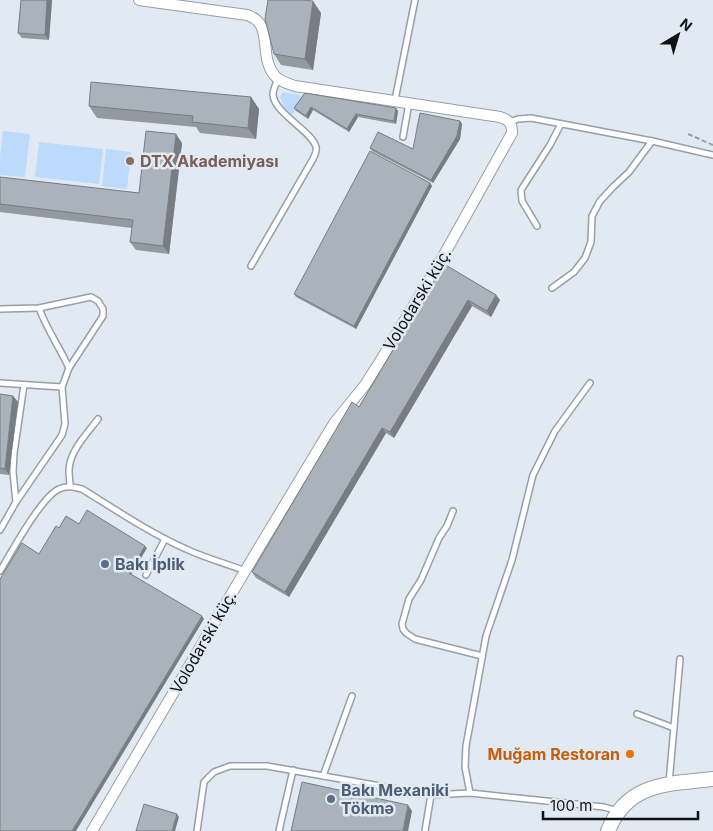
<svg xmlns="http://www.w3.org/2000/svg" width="713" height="831" font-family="Inter,sans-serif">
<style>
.green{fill:#bcdafc}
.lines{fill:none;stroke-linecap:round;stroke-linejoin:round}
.lane-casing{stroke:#979fa9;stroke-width:8}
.street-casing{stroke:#979fa9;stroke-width:12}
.secondary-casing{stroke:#979fa9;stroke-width:16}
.path{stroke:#99a0a7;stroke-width:2;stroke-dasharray:5 2.5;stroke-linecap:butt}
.lane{stroke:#fff;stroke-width:5}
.street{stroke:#fff;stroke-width:10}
.secondary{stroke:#fff;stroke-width:14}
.wall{fill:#9299a1}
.shaded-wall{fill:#777d83}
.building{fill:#aab2bb;stroke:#777d83}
.education-dot{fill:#8d6e63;stroke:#e1e9f3;stroke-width:2}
.service-dot{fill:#5c6f8a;stroke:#e1e9f3;stroke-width:2}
.food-dot{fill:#e8710a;stroke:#e1e9f3;stroke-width:2}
.labels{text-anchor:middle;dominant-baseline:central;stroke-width:5;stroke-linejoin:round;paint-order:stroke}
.education-label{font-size:16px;font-weight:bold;fill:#785e54;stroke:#e1e9f3;text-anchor:start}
.street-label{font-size:16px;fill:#0f1215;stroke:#e1e9f3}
.service-label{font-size:16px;font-weight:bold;fill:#4e5e75;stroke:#e1e9f3;text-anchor:start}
.food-label{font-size:16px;font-weight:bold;fill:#c56008;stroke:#e1e9f3;text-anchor:end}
</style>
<rect width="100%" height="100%" fill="#e1e9f3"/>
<!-- green -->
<g class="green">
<path d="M283,92L305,96L292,115L284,107L280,97Z"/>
<path d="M3,131L30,134L25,177L0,175V157Z"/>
<path d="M39,142L103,149L99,184L35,177Z"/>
<path d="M106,149L131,152L127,189L102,186Z"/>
</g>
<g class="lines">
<defs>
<g id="lane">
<path d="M395,100L415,0"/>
<path d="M510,122L518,119L531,118L652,141L713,155"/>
<path d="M403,137L409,103"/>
<path d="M537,226L522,201L521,190L550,145L561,124"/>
<path d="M251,266L313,159C315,155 317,151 316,147C312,131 275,114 273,95C273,89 276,84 278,79"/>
<path d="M552,288L574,272L585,258L591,242L592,216L600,201L613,187L629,172L652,141"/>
<path d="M39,308C47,330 60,348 69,368"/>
<path d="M0,309L39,308L91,297L98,301L103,309V316L69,368L62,387L65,424L62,435L16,502L0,530"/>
<path d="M0,383L62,387"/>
<path d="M70,486C70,481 69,476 69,470C70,450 87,434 98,419"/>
<path d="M16,502L13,472L14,453L24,385"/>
<path d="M453,511L447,526L439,538L421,580L409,599L402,624L403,629L406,633L415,639L482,656"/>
<path d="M0,571C11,553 41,497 59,489C67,485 74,487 82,489C116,510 150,533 186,549C205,558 225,563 245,571"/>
<path d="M146,575L165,539"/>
<path d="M637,714L674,728"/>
<path d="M323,776L352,696"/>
<path d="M669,783L680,659"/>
<path d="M470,793L465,767L466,746L486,636L512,560L533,475L555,431L590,383"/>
<path d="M197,831L204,782L214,772L230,766H267L431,795L470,793L604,807L618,811"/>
<path d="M279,831L293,770"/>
<path d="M425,831L431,795"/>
</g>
<path id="street" d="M92,831L245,571L325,438L335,422L365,385L379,363L440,262L512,133C512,123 509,120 500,117L295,86C289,84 282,82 277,78C256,58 276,24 247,15L139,0"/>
<path id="secondary" d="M608,831C627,782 669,784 713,779"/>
</defs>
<!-- lane casing -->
<use href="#lane" class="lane-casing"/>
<!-- street casing -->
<use href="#street" class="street-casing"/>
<!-- secondary casing -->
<use href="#secondary" class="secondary-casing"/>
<!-- path -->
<path class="path" d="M688,134L713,145"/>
<!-- lane -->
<use href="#lane" class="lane"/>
<!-- street -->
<use href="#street" class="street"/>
<!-- secondary -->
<use href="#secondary" class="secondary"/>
</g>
<!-- wall -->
<g class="wall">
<path d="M21,0H52L49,40L22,38L18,33Z"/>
<path d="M321,13L313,70L281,65L274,54Z"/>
<path d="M305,93L398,111L396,124L358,117L349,132L313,110L308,119L296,111L294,108Z"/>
<path d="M251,97L259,109L256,139L200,133L196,127L97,118L89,106Z"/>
<path d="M460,121L462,124L460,139L433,183L372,151L370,148L413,149Z"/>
<path d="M182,143L169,254L136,250L130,242L132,228L0,212V177L139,193Z"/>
<path d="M430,183L432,186L356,329L296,297L294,294Z"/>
<path d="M444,264L496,295L500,300L491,317L472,306L394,438L386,433L289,597L256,578L252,572L359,407Z"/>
<path d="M0,394L13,396L18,402L9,475L0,474Z"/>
</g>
<!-- shaded-wall -->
<g class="shaded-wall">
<path d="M47,0H52L49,40L45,35Z"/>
<path d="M313,1L321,13L313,70L305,59Z"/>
<path d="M251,97L259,109L256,139L248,128Z"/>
<path d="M311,107L313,110L308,119L306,116Z"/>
<path d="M396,108L398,111L396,124L394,121Z"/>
<path d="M356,114L358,117L349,132L347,129Z"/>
<path d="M460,121L462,124L460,139L433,183L431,180Z"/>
<path d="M176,134L182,143L169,254L163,246Z"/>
<path d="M430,183L432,186L356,329L354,326Z"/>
<path d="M496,295L500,300L491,317L487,311Z"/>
<path d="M468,300L472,306L394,438L390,432Z"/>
<path d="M13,396L18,402L9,475L5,469Z"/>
<path d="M382,428L386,433L289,597L285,592Z"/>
<path d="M145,546L147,548L131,575L129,573Z"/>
<path d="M202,616L204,619L76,831H72Z"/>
<path d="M408,805L412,811L408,831H403Z"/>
<path d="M177,814L179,817L175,831H172Z"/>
</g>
<!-- building -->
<g class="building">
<path d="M21,0H47L45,35L18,33Z"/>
<path d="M268,0H303L313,1L305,59L274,54L265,19Z"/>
<path d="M91,82L251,97L248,128L192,122L193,116L89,106Z"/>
<path d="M305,93L396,108L394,121L356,114L347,129L311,107L306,116L294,108Z"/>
<path d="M420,113L460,121L457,136L431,180L370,148L378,132L413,149Z"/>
<path d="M146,131L176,134L163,246L130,242L133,220L0,204V177L139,193Z"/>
<path d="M370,151L430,183L354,326L294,294Z"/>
<path d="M444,264L496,295L487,311L468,300L390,432L382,428L285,592L252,572L352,402L359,407Z"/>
<path d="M0,394L13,396L5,469L0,468Z"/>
<path d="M87,510L145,546L129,573L202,616L72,831H0V579L22,543L39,554L56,526L59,528L66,516L79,524Z"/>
<path d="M302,782L408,805L403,831H291Z"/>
<path d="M144,804L177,814L172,831H136Z"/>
</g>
<!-- markers -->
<circle class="education-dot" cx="130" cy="161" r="5"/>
<g class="service-dot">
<circle cx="105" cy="564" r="5"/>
<circle cx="331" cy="799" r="5"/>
</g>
<circle class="food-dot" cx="630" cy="754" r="5"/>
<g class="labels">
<!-- education labels -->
<g class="education-label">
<text x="140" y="161">DTX Akademiyası</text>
</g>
<!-- street labels -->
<g class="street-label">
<text transform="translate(417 299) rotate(-59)">Volodarski küç.</text>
<text transform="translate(203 642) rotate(-60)">Volodarski küç.</text>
</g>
<!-- service labels -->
<g class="service-label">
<text x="115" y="564">Bakı İplik</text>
<text x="341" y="790">Bakı Mexaniki<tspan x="341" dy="18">Tökmə</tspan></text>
</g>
<!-- food labels -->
<g class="food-label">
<text x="620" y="754">Muğam Restoran</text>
</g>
</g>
<!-- north arrow -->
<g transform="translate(678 35) rotate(38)" stroke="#e1e9f3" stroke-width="4" paint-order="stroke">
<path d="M0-4L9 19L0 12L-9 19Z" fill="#0f1215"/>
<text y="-8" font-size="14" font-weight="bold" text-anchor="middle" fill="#0f1215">N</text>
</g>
<!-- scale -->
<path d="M543 811v8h155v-8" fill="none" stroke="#0f1215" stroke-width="2.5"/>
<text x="550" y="811" font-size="15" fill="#0f1215" stroke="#e1e9f3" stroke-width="4" paint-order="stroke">100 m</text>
</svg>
